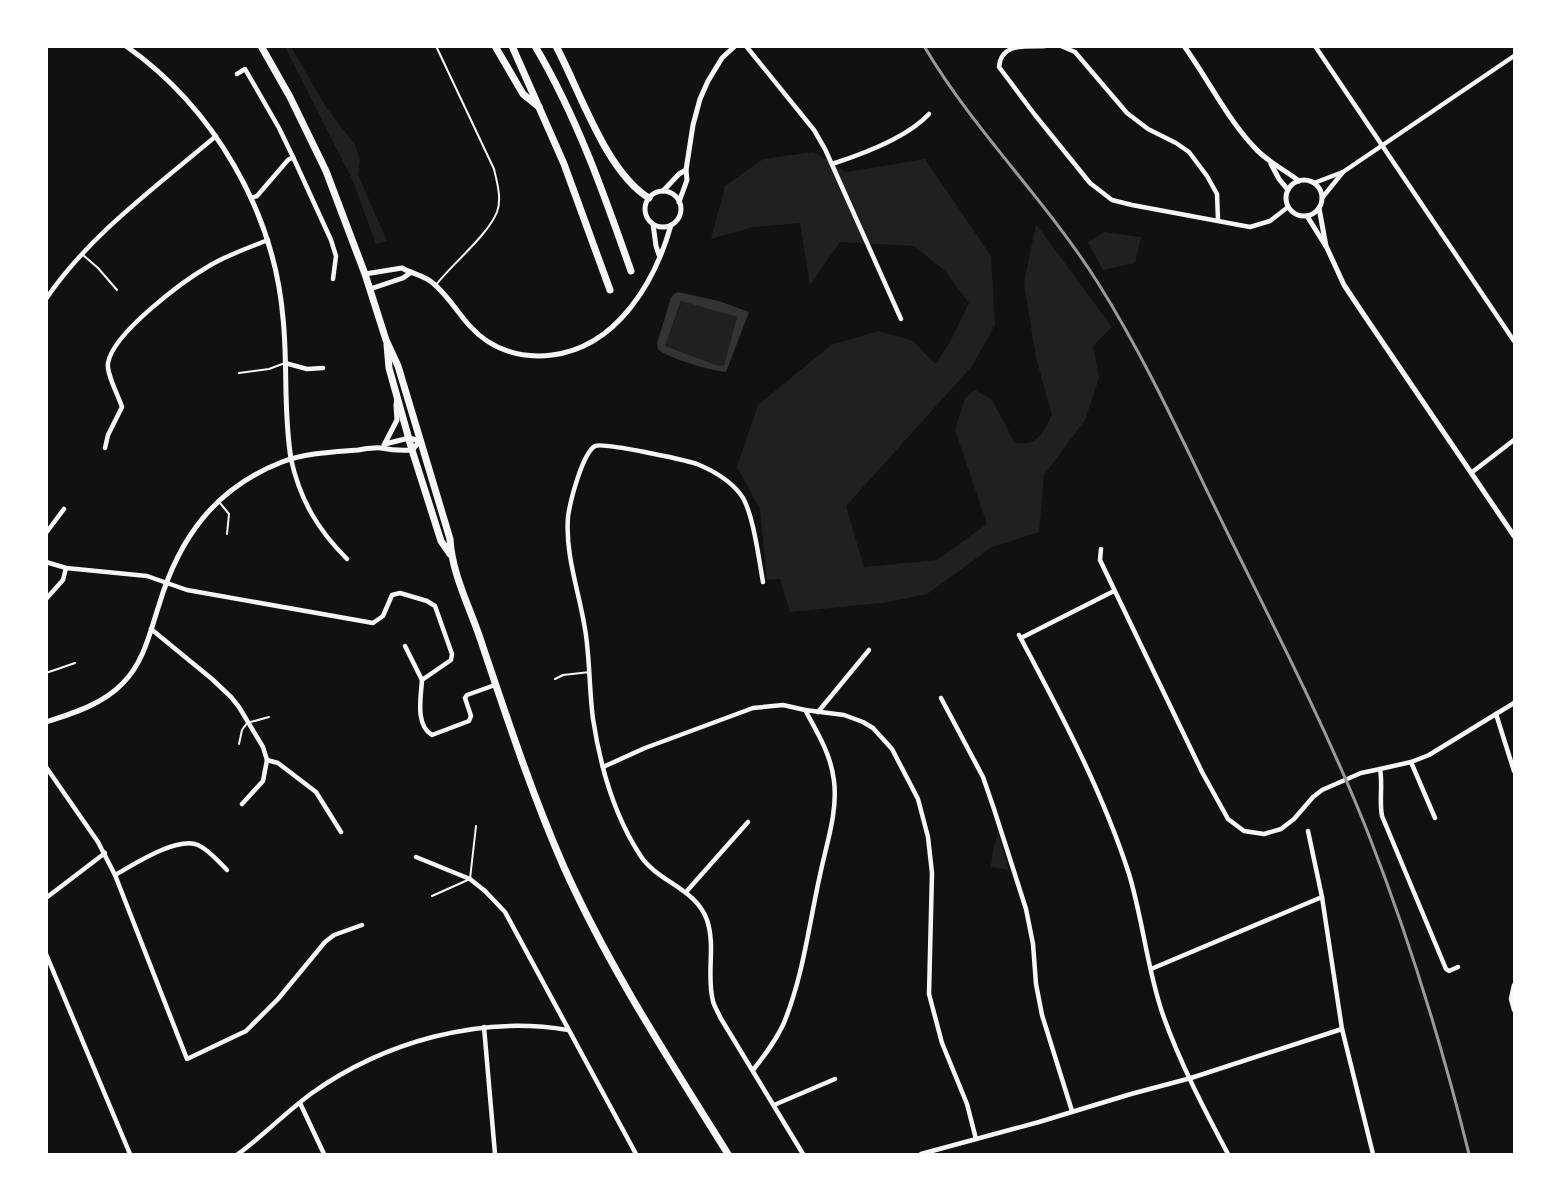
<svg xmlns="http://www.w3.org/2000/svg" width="1561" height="1201" font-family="Quicksand,sans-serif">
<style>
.green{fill:#202020}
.water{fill:#333;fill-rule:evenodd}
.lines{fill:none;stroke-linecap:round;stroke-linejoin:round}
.service{stroke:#f5f5f5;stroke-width:2}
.minor{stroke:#f5f5f5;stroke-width:4.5}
.tertiary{stroke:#f5f5f5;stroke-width:5}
.primary{stroke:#f5f5f5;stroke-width:7}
.trunk{stroke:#f5f5f5;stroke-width:7}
.rail{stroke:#9a9a9a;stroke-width:3}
</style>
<rect width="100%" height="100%" fill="#111"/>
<!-- green -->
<g class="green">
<path d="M285,47H291L326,107L355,145L360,160L358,175L387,241L376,244L353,181Z"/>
<path d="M814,152L846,172L925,159L991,256L995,325L972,366L846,506L864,567L937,560L987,524L955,430L965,398L975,390L992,400L1015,443C1039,446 1042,433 1052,415L1036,358L1024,283L1036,224L1112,327L1093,346L1099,378L1085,420L1044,475L1039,532L992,547L927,594L882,603L790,612L780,579L767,580L760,509L737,467L758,405L831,345L879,331L913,341L935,364L950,342L969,303L945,271L914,246L840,242L810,285L800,223L753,227L711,239L725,186L763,159Z"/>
<path d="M1104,232L1141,237L1135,263L1103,270L1088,242Z"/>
<path d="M682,301L737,317L724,365L719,366L665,346Z"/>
<path d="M998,833L1009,870L991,867L993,850Z"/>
</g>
<!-- water -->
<path class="water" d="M678,292L719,301L749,312L726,372C713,371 666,358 658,349L657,343L671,298L674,294ZM681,301L737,317L724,365L719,366L665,346Z"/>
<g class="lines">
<!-- service -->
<g class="service">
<path d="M83,255L98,268L117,290"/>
<path d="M436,285C452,264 488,235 497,212C502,199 497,182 494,169L436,46"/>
<path d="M239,373L269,369L285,363"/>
<path d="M220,503L229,514L227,534"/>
<path d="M46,673L75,663"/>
<path d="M555,679L563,675L590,672"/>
<path d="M239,744L242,730L247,723L269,717"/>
<path d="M432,896L470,879L476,826"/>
</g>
<!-- minor -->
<g class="minor">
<path d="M746,46L814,130L825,149L901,319"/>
<path d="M1045,46C1027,47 1001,42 999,67L1035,115L1090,183L1112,200L1132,205L1250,227L1270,221L1288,207"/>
<path d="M1061,46L1075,52L1127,113L1148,129L1176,143L1189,152L1207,176L1217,194L1218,220"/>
<path d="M1315,46L1514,341"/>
<path d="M237,74L245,69L279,128L293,157L288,160L257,196L251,198"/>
<path d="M293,157L331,240L336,256L333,279"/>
<path d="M832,164C863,154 907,138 929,114"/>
<path d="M1314,183L1343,172"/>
<path d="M1322,198L1343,172L1514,56"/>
<path d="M46,299C89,235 157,186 216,136"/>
<path d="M285,363L307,369L323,368"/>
<path d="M105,448L108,435L122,407C119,397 106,373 108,363C113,333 183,281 209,266C227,255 248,248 268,240"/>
<path d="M291,459C300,500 318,530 347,559"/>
<path d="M1471,473L1514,440"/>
<path d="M46,533L64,509"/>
<path d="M1101,549L1100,560L1112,585L1202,772L1228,819L1244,831L1264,834L1281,829L1294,819L1313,797L1322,790L1361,773L1380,769"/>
<path d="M46,562L66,568L147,576L187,590L373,623L383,616L392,595L400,593L427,601L435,606L452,654L451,660L422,680C421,697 415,725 432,735L469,721L471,716L465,698L467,695L495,685"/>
<path d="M763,582C759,560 753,511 741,495C730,480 714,471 697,464C685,460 603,442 595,446C582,454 570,502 568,517C565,555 579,591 585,629C590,658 589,689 593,719C600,765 614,815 640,855C657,882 696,888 707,920C716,947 706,975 713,1001C714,1006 718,1012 720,1017L803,1154"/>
<path d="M46,599L63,580L66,568"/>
<path d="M151,629L212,679L231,697L239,707L263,747L267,760L278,763L316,792L341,832"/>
<path d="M1019,635C1060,712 1102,790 1129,874C1143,920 1147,969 1163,1015C1180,1063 1204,1109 1228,1154"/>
<path d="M1021,638L1114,591"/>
<path d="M405,646L422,680"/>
<path d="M941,698L983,777L994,809L1026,909L1033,944L1036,984L1042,1015L1072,1111"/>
<path d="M805,710L844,715L863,722L873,728L892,749L918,799L928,837L932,873L929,994L942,1043L967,1104L976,1139"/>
<path d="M818,712L869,650"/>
<path d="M1496,714L1514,771"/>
<path d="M1411,762L1380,769C1383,785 1379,800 1382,816L1446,969L1449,971L1458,967"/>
<path d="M46,767L98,842L115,875L187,1059L246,1031L278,999L325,942L334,935L362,925"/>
<path d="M603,767L645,748L753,708L783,705L805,710C817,732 831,754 834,781C838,812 826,845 820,875C809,924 803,978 783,1025C775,1042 764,1056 753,1070"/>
<path d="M242,804L263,781L267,760"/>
<path d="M1435,818L1411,762L1429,755L1514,703"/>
<path d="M1308,831L1322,897L1342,1029L1373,1154"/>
<path d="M416,857L470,879L485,891L505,912L636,1154"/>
<path d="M115,875C133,865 177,836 198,845C209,850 219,862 227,870"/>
<path d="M686,892L748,822"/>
<path d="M46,898L105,853"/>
<path d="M46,954L130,1154"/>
<path d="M1151,969L1322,897"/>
<path d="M1514,985L1511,999L1514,1010"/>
<path d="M484,1027L495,1154"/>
<path d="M300,1103L324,1154"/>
<path d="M774,1105L835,1079"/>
<path d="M238,1154C263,1136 286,1112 312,1093C384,1042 479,1015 568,1030"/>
<path d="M921,1154L1039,1122L1131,1094L1191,1078L1342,1029"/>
</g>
<!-- tertiary -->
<g class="tertiary">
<path d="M126,46C214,108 274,212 283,318C288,366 283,410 291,459"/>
<path d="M1184,46C1208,79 1226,117 1254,147C1267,162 1284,169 1299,181"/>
<path d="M1271,164L1279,179L1288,190"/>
<circle cx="1304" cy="198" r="18"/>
<path d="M663,191L679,174L686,170"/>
<circle cx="663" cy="209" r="18"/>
<path d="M679,202L687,180L686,170L693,125L700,99L708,81L722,58L735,46"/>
<path d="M1319,208L1326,246"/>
<path d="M1307,216L1327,248L1344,285L1362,312L1514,536"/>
<path d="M653,224L656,246L659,255"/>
<path d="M365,274L402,268C412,274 425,275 434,284C454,301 464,326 487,341C507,354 528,358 552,355C617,347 655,282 671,225"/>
<path d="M370,289L403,278L410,273"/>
<path d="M384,445L397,420L396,405L397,398"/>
<path d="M46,722C74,713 103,704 123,683C144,662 150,632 159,605C179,538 215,488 282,462C305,453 333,452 358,450C365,449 374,447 381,448C391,450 401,451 412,450L420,441L409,438L385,444"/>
</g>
<!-- primary -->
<g class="primary">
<path d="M261,46L290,97L326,171L365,274L386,340L398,366L450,539C452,576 472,611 483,647C508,721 532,794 563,865C608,966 670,1061 728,1154"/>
<path d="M387,345L389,368L412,450L441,541L450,554"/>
</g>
<!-- trunk -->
<g class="trunk">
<path d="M495,46L523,94L539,107"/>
<path d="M512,46L564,164L610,290"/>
<path d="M535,46C577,117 604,194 631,271"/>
<path d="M556,46C580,91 606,172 649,198"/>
</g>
<!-- rail -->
<path class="rail" d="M924,46C974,131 1046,200 1098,283C1149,364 1188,453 1230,538C1278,635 1328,732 1368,833C1409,938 1442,1045 1469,1154"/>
</g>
<!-- border -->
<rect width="1561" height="1201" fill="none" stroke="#ffffff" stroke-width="96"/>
</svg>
